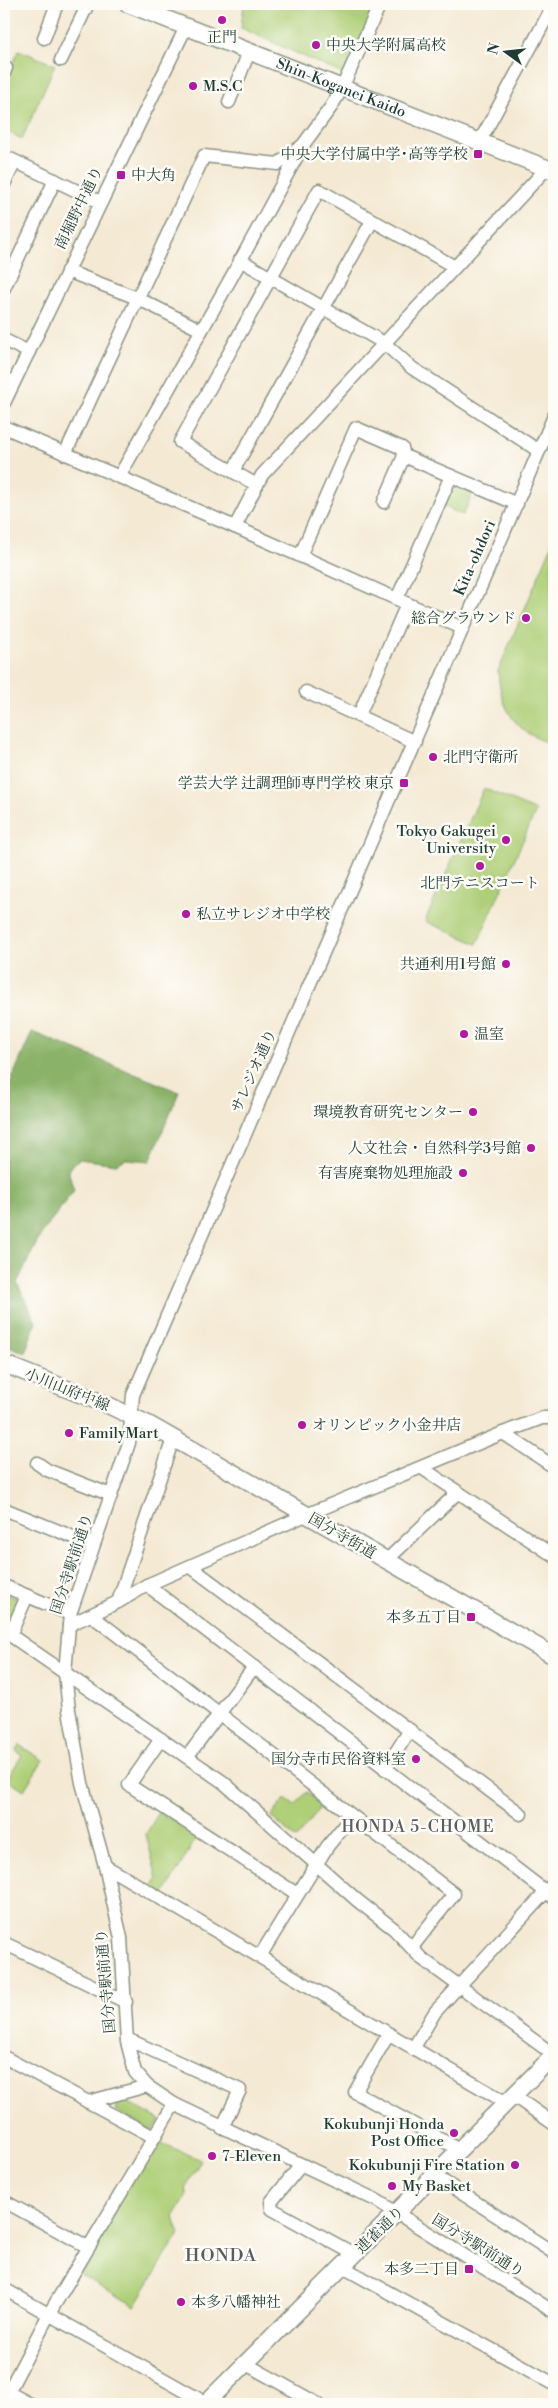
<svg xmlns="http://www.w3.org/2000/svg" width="558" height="2408" font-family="'Libre Bodoni','Noto Serif JP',serif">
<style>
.green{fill:#aecf77;stroke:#668656}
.forest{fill:#8ab268;stroke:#54784e}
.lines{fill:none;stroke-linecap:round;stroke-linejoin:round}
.minor-casing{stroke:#8a9384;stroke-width:15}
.major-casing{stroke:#8a9384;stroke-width:19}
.minor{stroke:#fff;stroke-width:12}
.major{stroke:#fff;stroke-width:16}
.poi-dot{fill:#b5179e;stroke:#fdfcf7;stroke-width:2}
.labels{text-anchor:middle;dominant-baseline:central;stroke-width:5;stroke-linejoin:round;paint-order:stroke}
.poi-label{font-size:15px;fill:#1f3d34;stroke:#fdfcf7;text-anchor:end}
.street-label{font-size:15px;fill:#1f3d34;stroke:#fdfcf7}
.neighbourhood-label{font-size:16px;letter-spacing:1px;fill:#585c63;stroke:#fdfcf7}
.quarter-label{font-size:18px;letter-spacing:1px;fill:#585c63;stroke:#fdfcf7}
</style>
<rect width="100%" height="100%" fill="#fdfcf7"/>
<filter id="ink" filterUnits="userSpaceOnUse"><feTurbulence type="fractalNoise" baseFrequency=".02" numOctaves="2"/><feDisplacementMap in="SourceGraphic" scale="10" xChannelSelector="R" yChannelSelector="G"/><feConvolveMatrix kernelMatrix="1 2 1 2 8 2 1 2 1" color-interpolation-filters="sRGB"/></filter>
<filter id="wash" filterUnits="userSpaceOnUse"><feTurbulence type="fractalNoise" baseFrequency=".0096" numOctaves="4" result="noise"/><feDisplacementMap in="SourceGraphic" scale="20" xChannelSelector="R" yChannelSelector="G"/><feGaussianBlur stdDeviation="1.12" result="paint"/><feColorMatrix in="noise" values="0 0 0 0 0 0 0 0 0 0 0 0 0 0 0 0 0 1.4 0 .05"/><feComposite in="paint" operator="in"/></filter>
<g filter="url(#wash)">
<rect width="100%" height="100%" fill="#f4e9d3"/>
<!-- green -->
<g class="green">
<path d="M244,4H379L347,76L241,28Z"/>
<path d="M19,50L55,65L22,139L4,130V84Z"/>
<path d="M457,482L474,490L463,515L443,506L452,485Z"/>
<path d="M554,540V744C516,735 500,708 498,671Z"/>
<path d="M484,788L536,811L477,944L425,921Z"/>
<path d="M4,1594L19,1599V1604L7,1630L4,1628Z"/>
<path d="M19,1745L43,1760L24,1790L7,1779L22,1755L16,1751Z"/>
<path d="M306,1792L322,1805L296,1839L271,1817L285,1799L295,1806Z"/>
<path d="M159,1812L198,1835L163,1896L152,1889L157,1879L146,1834Z"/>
<path d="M122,2099L160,2120L152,2131L115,2110Z"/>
<path d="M155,2140L201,2160L185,2189L187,2195L174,2217L179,2234L135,2306L78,2273Z"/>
</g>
<!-- forest -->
<path class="forest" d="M32,1032L179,1092L150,1161L126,1159L116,1164L79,1159L68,1170L74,1190L40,1236L17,1283L36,1322L25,1353L4,1344V1097Z"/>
</g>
<g filter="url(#ink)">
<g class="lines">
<defs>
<g id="minor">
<path d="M44,38L57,4"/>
<path d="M61,60L88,4"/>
<path d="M4,67L6,68L4,73"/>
<path d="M229,102L249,52"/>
<path d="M480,141L554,4"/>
<path d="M4,156L100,202"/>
<path d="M4,184L15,162"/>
<path d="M240,260L384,343L412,368L539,451"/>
<path d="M67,271L137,298L201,330"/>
<path d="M4,288L55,180"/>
<path d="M4,340L29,352"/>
<path d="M4,403L186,27"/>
<path d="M554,416L133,1395L129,1443L70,1614L65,1673L69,1710L82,1783L105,1866L121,1938L127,2042L135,2072L147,2086L174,2104L376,2200L554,2312"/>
<path d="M4,427L235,527L462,628"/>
<path d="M65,454L204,156L278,164L303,145L331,107L342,88L380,4"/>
<path d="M233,471L372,221"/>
<path d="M119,477L231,278L301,149"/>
<path d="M257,485L180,442L319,190L455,267"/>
<path d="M384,502L404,456"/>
<path d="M235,527L262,475L547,168"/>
<path d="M300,556L356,428L402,448L404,456L517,504"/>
<path d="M397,599L451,476"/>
<path d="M306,692L415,742"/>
<path d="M359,715L407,604"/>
<path d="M503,1433L554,1467"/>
<path d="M37,1463L47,1470L111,1495"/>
<path d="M422,1468L554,1556"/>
<path d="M4,1509L93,1545"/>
<path d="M386,1561L457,1493"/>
<path d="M191,1567L521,1814"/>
<path d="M147,1585L554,1898"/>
<path d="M4,1586L70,1614"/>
<path d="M27,1596L10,1635L223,1782L358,1901L394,1929L421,1958L554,2055"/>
<path d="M118,1602L173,1439"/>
<path d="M91,1615L454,1894L412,1947"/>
<path d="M69,1625L118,1602L147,1585L306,1515L503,1433L542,1418H554"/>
<path d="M161,1739L129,1785L297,1894"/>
<path d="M187,1757L254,1667"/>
<path d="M385,1769L410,1730"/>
<path d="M105,1866C240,1944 372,2025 507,2103"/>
<path d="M4,1943L126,2002"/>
<path d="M260,1956L327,1847L351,1817"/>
<path d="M388,2035L355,2092L460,2150"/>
<path d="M127,2039L240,2090L222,2128"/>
<path d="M413,2049L435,2012L554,1883"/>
<path d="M4,2057L154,2137"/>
<path d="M514,2096L554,2124"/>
<path d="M88,2102L147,2086"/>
<path d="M301,2165L271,2202L272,2209L354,2254"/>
<path d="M435,2176L554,2253"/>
<path d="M4,2201L88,2247"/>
<path d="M341,2266L554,2384"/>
<path d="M4,2289L206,2403"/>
<path d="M246,2364L318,2404"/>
<path d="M4,2390L30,2404"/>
<path d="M4,2400L49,2314L174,2104"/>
</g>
<g id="major">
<path id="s1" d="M128,4L554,171"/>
<path d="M4,1364L110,1406L148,1424L554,1656"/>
<path d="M205,2404L554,2055"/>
</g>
</defs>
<!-- minor casing -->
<use href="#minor" class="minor-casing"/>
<!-- major casing -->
<use href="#major" class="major-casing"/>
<!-- minor -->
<use href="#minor" class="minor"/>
<!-- major -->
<use href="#major" class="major"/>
</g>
</g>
<!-- markers -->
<g class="poi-dot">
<circle cx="222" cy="20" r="5"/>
<circle cx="316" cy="45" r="5"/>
<circle cx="193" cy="86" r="5"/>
<rect x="473" y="149" width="10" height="10" rx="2.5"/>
<rect x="116" y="170" width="10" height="10" rx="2.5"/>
<circle cx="526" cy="618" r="5"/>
<circle cx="433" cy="757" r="5"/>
<rect x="399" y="778" width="10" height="10" rx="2.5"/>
<circle cx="506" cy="840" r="5"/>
<circle cx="480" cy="866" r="5"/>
<circle cx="186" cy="914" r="5"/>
<circle cx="506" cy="964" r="5"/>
<circle cx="464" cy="1034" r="5"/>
<circle cx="473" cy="1112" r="5"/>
<circle cx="531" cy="1148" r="5"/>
<circle cx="463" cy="1173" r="5"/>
<circle cx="302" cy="1425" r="5"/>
<circle cx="69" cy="1433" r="5"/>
<rect x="466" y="1612" width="10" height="10" rx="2.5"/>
<circle cx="416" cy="1759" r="5"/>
<circle cx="454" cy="2133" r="5"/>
<circle cx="212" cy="2156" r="5"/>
<circle cx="515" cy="2165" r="5"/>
<circle cx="392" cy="2186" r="5"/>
<rect x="464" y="2264" width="10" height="10" rx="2.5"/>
<circle cx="181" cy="2302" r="5"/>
</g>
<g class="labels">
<!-- poi labels -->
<g class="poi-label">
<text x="222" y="37" text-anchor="middle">正門</text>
<text x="326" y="45" text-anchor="start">中央大学附属高校</text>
<text x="203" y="86" text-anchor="start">M.S.C</text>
<text x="468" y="154">中央大学付属中学･高等学校</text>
<text x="131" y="175" text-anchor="start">中大角</text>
<text x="516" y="618">総合グラウンド</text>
<text x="443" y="757" text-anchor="start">北門守衛所</text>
<text x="394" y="783">学芸大学 辻調理師専門学校 東京</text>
<text x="496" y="831">Tokyo Gakugei<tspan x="496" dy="17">University</tspan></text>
<text x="480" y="883" text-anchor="middle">北門テニスコート</text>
<text x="196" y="914" text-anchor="start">私立サレジオ中学校</text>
<text x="496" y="964">共通利用1号館</text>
<text x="474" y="1034" text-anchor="start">温室</text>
<text x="463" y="1112">環境教育研究センター</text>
<text x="521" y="1148">人文社会・自然科学3号館</text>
<text x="453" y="1173">有害廃棄物処理施設</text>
<text x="312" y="1425" text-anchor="start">オリンピック小金井店</text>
<text x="79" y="1433" text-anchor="start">FamilyMart</text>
<text x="461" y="1617">本多五丁目</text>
<text x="406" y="1759">国分寺市民俗資料室</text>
<text x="444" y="2124">Kokubunji Honda<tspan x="444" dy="17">Post Office</tspan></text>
<text x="222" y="2156" text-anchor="start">7-Eleven</text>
<text x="505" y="2165">Kokubunji Fire Station</text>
<text x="402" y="2186" text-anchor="start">My Basket</text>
<text x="459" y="2269">本多二丁目</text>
<text x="191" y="2302" text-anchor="start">本多八幡神社</text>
</g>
<!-- street labels -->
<g class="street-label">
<text stroke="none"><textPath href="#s1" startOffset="229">Shin-Koganei Kaido</textPath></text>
<text transform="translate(79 208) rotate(-64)">南堀野中通り</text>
<text transform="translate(475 558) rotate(-66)">Kita-ohdori</text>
<text transform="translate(254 1071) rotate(-66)">サレジオ通り</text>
<text transform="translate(67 1390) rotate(22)">小川山府中線</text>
<text transform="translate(342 1536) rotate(30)">国分寺街道</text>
<text transform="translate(72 1564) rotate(-72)">国分寺駅前通り</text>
<text transform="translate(106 1981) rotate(-95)">国分寺駅前通り</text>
<text transform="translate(380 2230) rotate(-44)">連雀通り</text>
<text transform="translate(478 2246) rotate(32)">国分寺駅前通り</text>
</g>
<!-- neighbourhood labels -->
<g class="neighbourhood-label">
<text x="418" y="1827">HONDA 5-CHOME</text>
</g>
<!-- quarter labels -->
<g class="quarter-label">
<text x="221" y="2255">HONDA</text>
</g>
</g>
<!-- margin -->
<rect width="558" height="2408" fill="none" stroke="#fdfcf7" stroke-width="20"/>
<!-- north arrow -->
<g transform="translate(506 52) rotate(285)" stroke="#fdfcf7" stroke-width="4" paint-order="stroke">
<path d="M0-4L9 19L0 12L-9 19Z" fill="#1f3d34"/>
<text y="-8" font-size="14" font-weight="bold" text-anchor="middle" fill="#1f3d34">N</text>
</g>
</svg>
